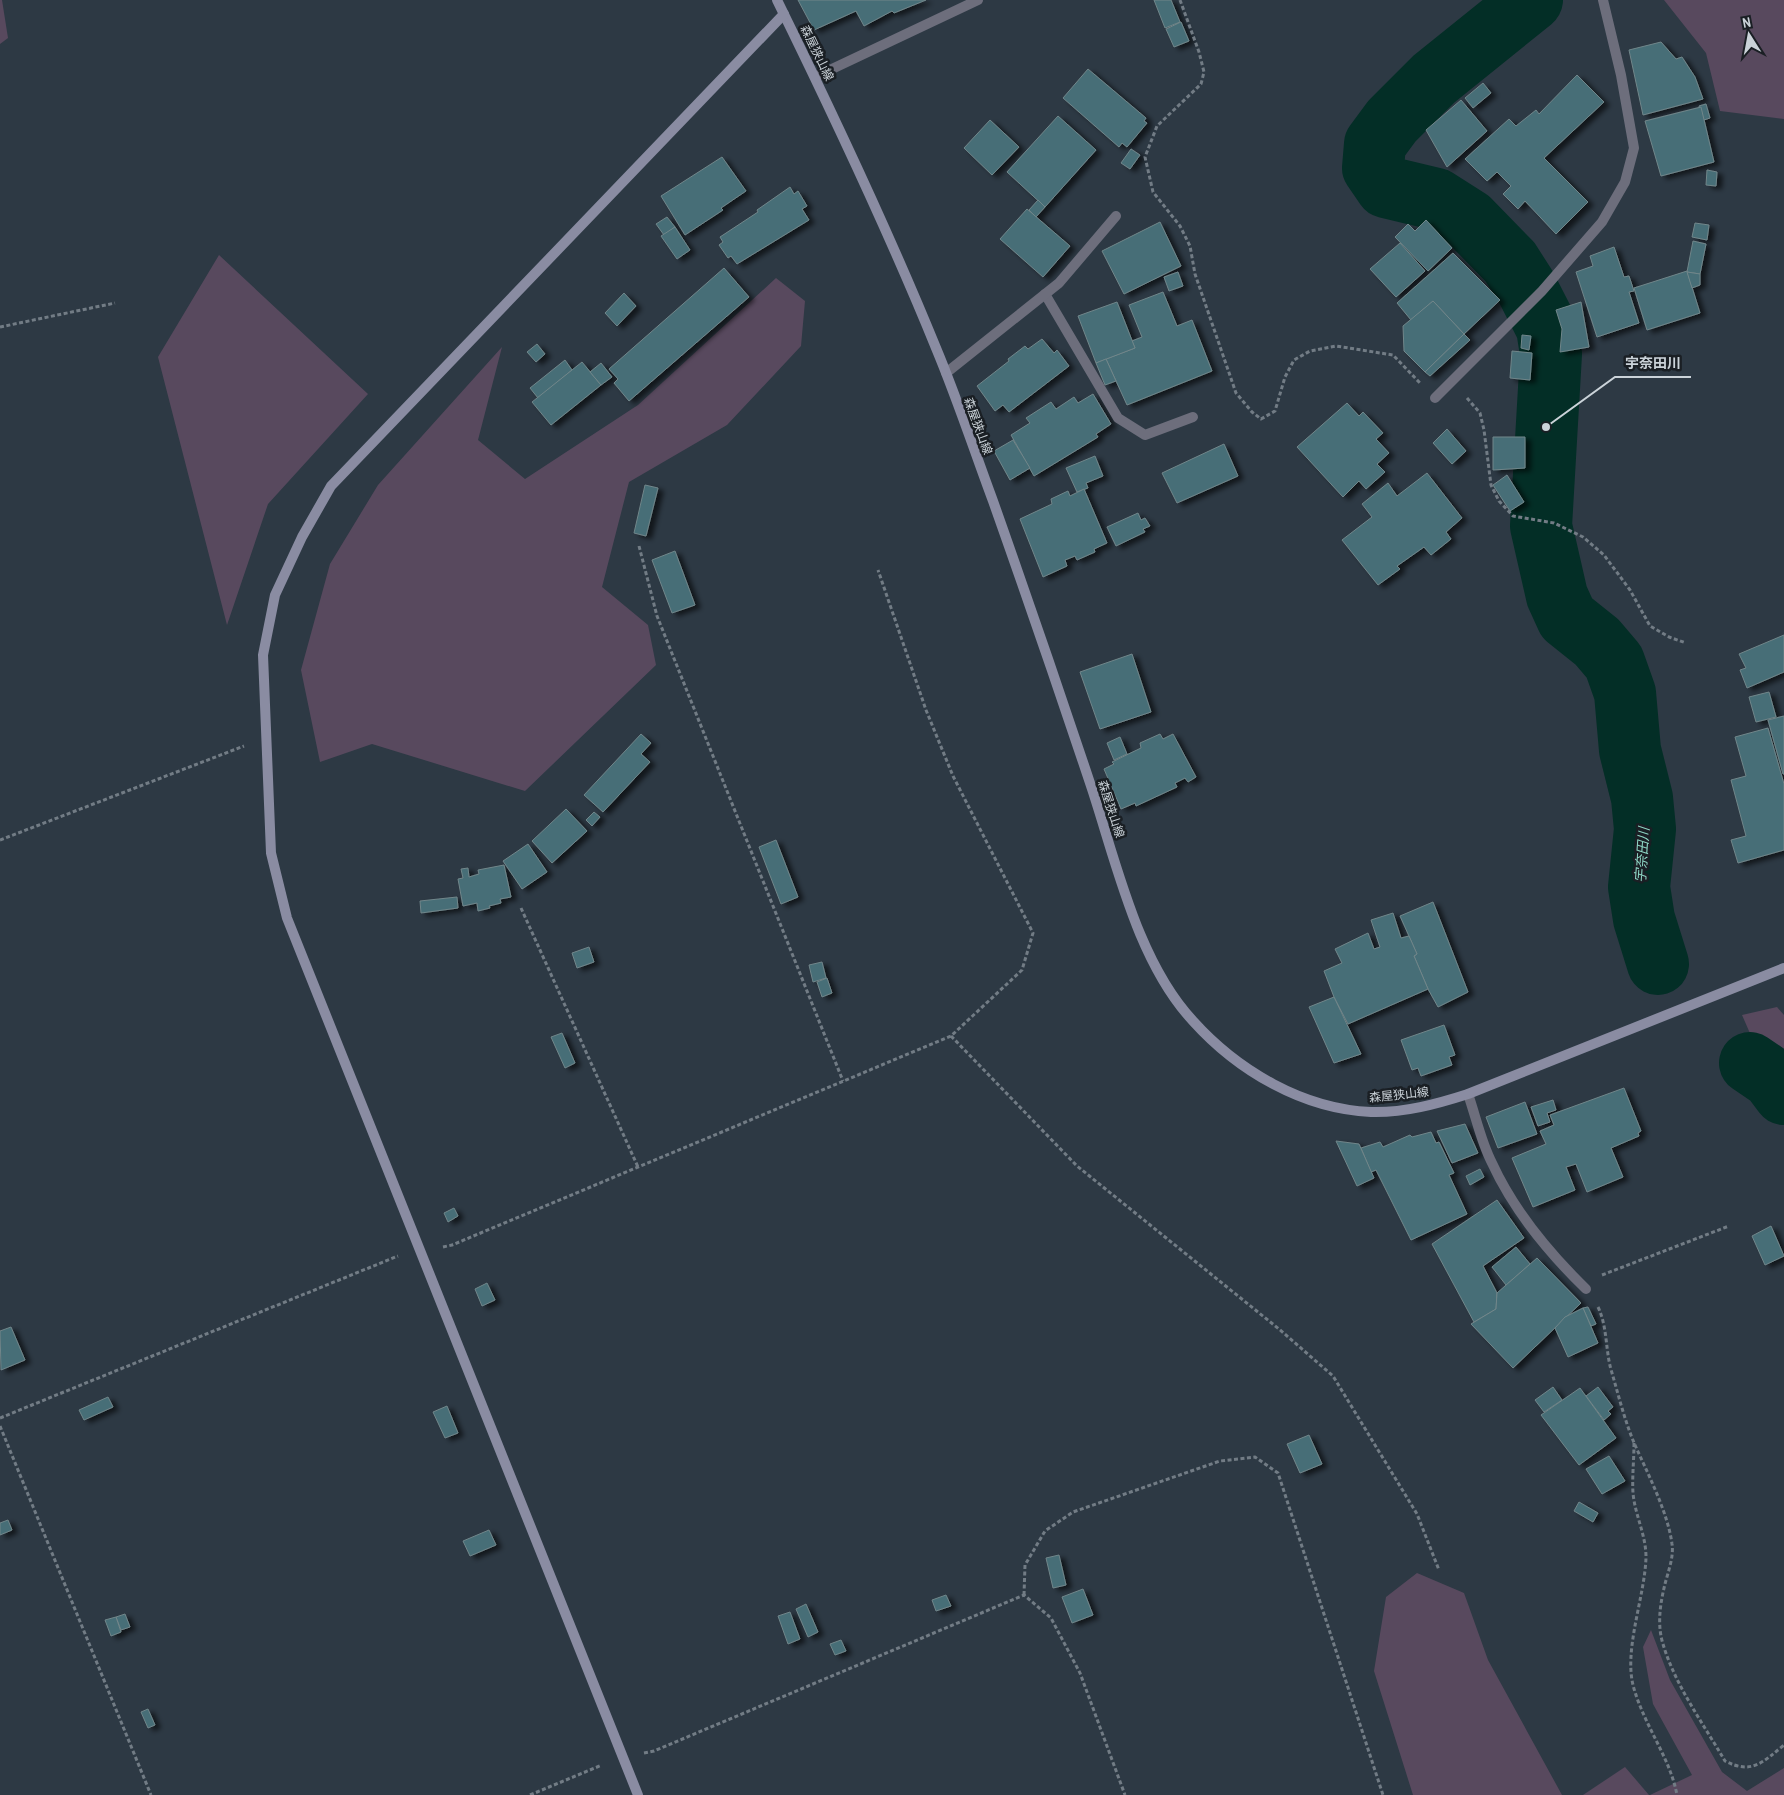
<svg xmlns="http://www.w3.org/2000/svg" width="1784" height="1795" font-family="'Archivo Narrow','Noto Sans JP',sans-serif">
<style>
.green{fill:#58495e}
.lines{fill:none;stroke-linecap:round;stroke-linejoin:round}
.river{stroke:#032e26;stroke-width:62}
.building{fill:#466e77;stroke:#71868a;filter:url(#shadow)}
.path{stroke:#727c85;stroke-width:3;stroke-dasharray:4 2.5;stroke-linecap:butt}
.lane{stroke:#6d6e7c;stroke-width:10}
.street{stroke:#6d6e7c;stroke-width:10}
.secondary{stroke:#8a8ca2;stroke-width:10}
.labels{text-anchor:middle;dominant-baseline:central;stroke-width:5;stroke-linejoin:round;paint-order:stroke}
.street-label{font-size:12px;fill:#cbd3d9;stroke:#1a1f24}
.water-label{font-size:14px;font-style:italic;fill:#8fd8c6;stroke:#1a1f24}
.leader{fill:none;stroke:#cbd3d9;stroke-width:2}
.callout-dot{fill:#cbd3d9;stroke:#1a1f24;stroke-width:2}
.callout-label{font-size:14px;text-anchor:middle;font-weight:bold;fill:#cbd3d9;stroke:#1a1f24;stroke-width:5;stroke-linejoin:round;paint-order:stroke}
</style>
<defs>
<filter id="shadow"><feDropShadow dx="5.5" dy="3" stdDeviation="2.5" flood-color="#0009"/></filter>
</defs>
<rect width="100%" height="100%" fill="#2d3944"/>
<!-- green -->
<g class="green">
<path d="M0,0H2L8,38L0,44Z"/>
<path d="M1664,0H1784V119L1720,111L1706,53Z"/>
<path d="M219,255L368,394L268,504L227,625L158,357Z"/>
<path d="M776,278L805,301L801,346L727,425L629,482L602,587L648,625L656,665L525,791L372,744L320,762L301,670L330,564L378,485L502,347L478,440L525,479L638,405Z"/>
<path d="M1777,1007L1784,1015V1100L1771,1081L1742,1015Z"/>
<path d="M1417,1573L1464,1593L1488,1660L1562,1795H1413L1374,1671L1386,1597Z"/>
<path d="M1651,1630L1670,1680L1722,1772L1747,1791L1784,1768V1795H1650L1692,1775L1653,1704L1643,1647Z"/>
<path d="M1625,1767L1649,1795H1583Z"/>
</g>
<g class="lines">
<!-- river -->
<g class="river">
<path d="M1532,0L1434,79L1392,121L1375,144L1373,168L1386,187L1436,199L1469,220L1510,262L1526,287L1547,328L1551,354L1541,526L1557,596L1567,618L1597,642L1614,662L1625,693L1630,750L1642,798L1645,829L1639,887L1644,919L1658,964"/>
<path d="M1750,1063L1772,1078L1784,1094"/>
</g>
</g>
<!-- building -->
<g class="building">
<path d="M798,0H926L894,13L892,11L864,26L856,11L814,30Z"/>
<path d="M1154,0H1171L1180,22L1165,28Z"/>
<path d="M1181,22L1189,41L1174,47L1166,29Z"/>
<path d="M1661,42L1676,59L1682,57L1695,77L1703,99L1643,115L1629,50Z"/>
<path d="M1088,69L1146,118L1144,121L1147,123L1127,147L1122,143L1119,147L1063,98Z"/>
<path d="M1577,75L1604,102L1544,158L1588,202L1556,234L1525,201L1518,209L1503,194L1511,186L1497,172L1487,181L1465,159L1509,119L1516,126L1536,110L1539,114Z"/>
<path d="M1483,83L1491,93L1473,108L1465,98Z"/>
<path d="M1461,100L1487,131L1447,167L1426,130Z"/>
<path d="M1706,104L1710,118L1704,120L1699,106Z"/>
<path d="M1701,107L1714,162L1661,176L1645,121Z"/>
<path d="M1058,116L1096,150L1045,207L1007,172Z"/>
<path d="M990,120L1019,147L992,175L964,148Z"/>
<path d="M1131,149L1140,155L1130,169L1121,163Z"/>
<path d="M722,157L746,191L721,208L723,210L685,235L661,196Z"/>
<path d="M1707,170L1717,172L1716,186L1706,185Z"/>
<path d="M790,187L794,194L798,191L807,206L802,209L809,220L737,264L731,256L728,258L719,245L723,242L720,237L758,212L757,210Z"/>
<path d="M1038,200L1045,207L1036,217L1029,210Z"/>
<path d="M1027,209L1070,246L1043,277L1000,239Z"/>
<path d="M667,217L675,227L664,235L656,224Z"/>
<path d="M1426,220L1452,248L1428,271L1395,237L1408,224L1415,231Z"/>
<path d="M1160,222L1181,266L1124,294L1102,251Z"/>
<path d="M1695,223L1709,225L1707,240L1692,237Z"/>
<path d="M675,227L690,250L677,259L661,236Z"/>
<path d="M1693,241L1706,244L1700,274L1687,272Z"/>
<path d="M1400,243L1425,271L1396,297L1370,269Z"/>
<path d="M1614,247L1624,277L1629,276L1634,291L1629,292L1639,323L1597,337L1576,272L1593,266L1590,256Z"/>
<path d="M1453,253L1500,300L1464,334L1433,301L1411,320L1397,303Z"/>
<path d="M724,268L749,297L629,401L614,383L618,379L609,369Z"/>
<path d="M1687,271L1700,313L1647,330L1634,288Z"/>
<path d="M1178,272L1183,286L1169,291L1164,277Z"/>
<path d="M1687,272L1700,274V285L1692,288Z"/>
<path d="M1163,292L1177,326L1192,320L1212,371L1127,405L1106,359L1135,348L1132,341L1142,337L1129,305Z"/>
<path d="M624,293L636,306L617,326L605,313Z"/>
<path d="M1433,301L1464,334L1425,372L1404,351L1403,326Z"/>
<path d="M1117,302L1135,348L1096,363L1078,316Z"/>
<path d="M1581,302L1589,347L1560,352L1562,329L1556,310Z"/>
<path d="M1464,334L1470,340L1430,376L1425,372Z"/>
<path d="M1522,335L1531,336L1529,350L1521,348Z"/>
<path d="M1042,339L1054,353L1057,350L1069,366L1009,412L1003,405L995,411L977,386L1009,361L1008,359L1025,346L1028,349Z"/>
<path d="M537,344L545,354L536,362L527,352Z"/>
<path d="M1512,351L1532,353L1530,380L1510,378Z"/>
<path d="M1106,359L1116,381L1105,385L1096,363Z"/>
<path d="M565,360L572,370L538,398L530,388Z"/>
<path d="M582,362L601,385L551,425L532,402Z"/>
<path d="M601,363L612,377L601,385L590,372Z"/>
<path d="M1093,394L1111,424L1096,434L1098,437L1034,476L1011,435L1030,423L1026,418L1051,402L1056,409L1074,397L1078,403Z"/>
<path d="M1347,403L1359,416L1363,412L1383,433L1376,439L1389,453L1377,464L1385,472L1366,489L1359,481L1343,497L1297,447Z"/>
<path d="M1447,429L1466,451L1452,464L1433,443Z"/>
<path d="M1493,437H1525V468L1493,470Z"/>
<path d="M1013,440L1030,468L1010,480L994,451Z"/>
<path d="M1224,444L1238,476L1177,503L1162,473Z"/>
<path d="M1095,456L1103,476L1086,483L1088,488L1077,492L1066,468Z"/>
<path d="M1427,473L1462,518L1446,532L1451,539L1431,555L1424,547L1397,566L1400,569L1378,585L1342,540L1372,517L1362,504L1388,483L1397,496Z"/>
<path d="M1507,475L1524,502L1510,511L1493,485Z"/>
<path d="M645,485L658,488L646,536L634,533Z"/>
<path d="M1084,489L1107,543L1094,549L1095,552L1077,560L1075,556L1065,560L1067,566L1043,577L1020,519L1052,504L1051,499L1068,491L1070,496Z"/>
<path d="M1138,513L1141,520L1145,518L1150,526L1143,529L1145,532L1116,546L1107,527Z"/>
<path d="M675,551L695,605L672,613L652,560Z"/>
<path d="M1784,635V672L1747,688L1740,670L1746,668L1739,654Z"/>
<path d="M1132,654L1151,712L1100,729L1080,672Z"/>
<path d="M1769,692L1776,717L1756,722L1749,697Z"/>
<path d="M1784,716V774H1783L1768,720Z"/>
<path d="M1768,728L1784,784V850L1738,863L1731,840L1746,836L1731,780L1746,776L1735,737Z"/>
<path d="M641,734L651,743L641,754L650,762L603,812L584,795Z"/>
<path d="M1160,734L1163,739L1173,734L1196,777L1188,782L1185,778L1175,783L1177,787L1136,806L1135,803L1121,809L1104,769L1114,764L1112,762L1141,748L1140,743Z"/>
<path d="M1120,737L1127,754L1114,760L1107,743Z"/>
<path d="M566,809L587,831L552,863L532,841Z"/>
<path d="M594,812L600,817L592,826L586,820Z"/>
<path d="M776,840L798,897L781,904L759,847Z"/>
<path d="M528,844L547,872L522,889L503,861Z"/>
<path d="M504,865L511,897L500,899L501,903L489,906L490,908L478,911L477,903L463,906L458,879L463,878L461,869L468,868L469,877L479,874L478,870Z"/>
<path d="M457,897L458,908L421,913L420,901Z"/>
<path d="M1433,902L1468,992L1438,1007L1428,989L1414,956L1417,954L1400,916Z"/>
<path d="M1393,913L1401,938L1409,936L1417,954L1414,956L1428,989L1348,1024L1334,997L1324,971L1342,963L1335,949L1368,933L1374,949L1380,947L1371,920Z"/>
<path d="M589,947L594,962L577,968L572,953Z"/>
<path d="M822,962L826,978L813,982L809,965Z"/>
<path d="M827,978L832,993L822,997L817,982Z"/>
<path d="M1334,997L1361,1054L1334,1063L1309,1007Z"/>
<path d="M1444,1025L1455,1055L1449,1057L1452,1065L1421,1076L1418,1068L1412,1070L1401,1040Z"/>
<path d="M562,1033L575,1063L565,1068L551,1037Z"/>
<path d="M1624,1088L1641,1131L1638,1133L1639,1136L1611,1148L1623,1177L1587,1192L1576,1164L1566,1167L1575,1190L1533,1207L1512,1158L1546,1144L1540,1131L1554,1125L1550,1115Z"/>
<path d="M1553,1100L1556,1110L1547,1113L1550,1122L1538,1126L1531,1107Z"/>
<path d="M1525,1102L1537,1134L1498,1148L1486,1117Z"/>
<path d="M1465,1124L1478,1153L1452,1163L1437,1131Z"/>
<path d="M1431,1132L1436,1143L1439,1142L1454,1173L1449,1175L1467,1214L1411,1240L1376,1170L1371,1172L1361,1148L1380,1142L1383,1147L1410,1135L1412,1137Z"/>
<path d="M1336,1141L1359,1144L1374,1178L1357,1186Z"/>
<path d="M1480,1169L1484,1177L1470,1185L1466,1176Z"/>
<path d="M1497,1200L1524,1238L1483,1266L1497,1293L1496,1309L1474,1322L1432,1244Z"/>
<path d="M454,1208L458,1216L448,1222L444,1213Z"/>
<path d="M1771,1226L1784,1256L1765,1265L1752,1236Z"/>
<path d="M1516,1247L1530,1264L1506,1285L1492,1267Z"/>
<path d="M1537,1258L1581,1303L1513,1368L1471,1324L1496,1309L1497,1293Z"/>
<path d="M487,1283L495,1300L482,1306L475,1289Z"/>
<path d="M1588,1307L1596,1324L1591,1326L1583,1308Z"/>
<path d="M1583,1308L1598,1343L1568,1357L1555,1328L1565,1317Z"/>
<path d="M11,1327L25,1360L1,1370L0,1331Z"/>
<path d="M1553,1387L1562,1400L1544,1412L1535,1400Z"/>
<path d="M1598,1387L1613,1407L1608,1411L1611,1414L1604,1420L1586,1396Z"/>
<path d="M1580,1388L1616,1438L1579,1465L1541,1415Z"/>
<path d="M108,1397L113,1407L84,1420L79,1410Z"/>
<path d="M447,1406L458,1433L445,1438L433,1412Z"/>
<path d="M1309,1435L1322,1464L1300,1473L1287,1444Z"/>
<path d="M1609,1456L1625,1481L1602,1494L1586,1469Z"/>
<path d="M1579,1502L1598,1513L1593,1522L1574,1511Z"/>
<path d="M8,1520L12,1530L0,1535V1523Z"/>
<path d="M489,1530L496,1545L470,1556L463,1541Z"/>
<path d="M1059,1555L1066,1585L1053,1588L1046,1558Z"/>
<path d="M1083,1589L1093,1615L1072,1623L1062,1597Z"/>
<path d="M946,1595L951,1606L936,1611L932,1600Z"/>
<path d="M806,1604L818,1632L808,1637L796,1609Z"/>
<path d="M790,1612L800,1639L788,1644L778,1616Z"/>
<path d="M125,1614L130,1627L121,1630L116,1617Z"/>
<path d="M116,1617L121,1632L111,1636L105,1620Z"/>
<path d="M841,1640L846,1651L835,1655L830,1644Z"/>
<path d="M148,1709L155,1725L148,1728L141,1712Z"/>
</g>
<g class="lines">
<!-- path -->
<g class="path">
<path d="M1180,0L1199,52L1204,72L1201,84L1157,126L1145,157L1153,192L1180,226L1190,246L1195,274L1236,393L1252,412L1261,419L1275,411L1285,377L1294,360L1310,351L1336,346L1393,355L1420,383"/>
<path d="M0,327L115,303"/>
<path d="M1467,398L1480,413L1484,430L1491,485L1499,501L1513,516L1554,523L1583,537L1604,555L1630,590L1650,626L1669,637L1686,643"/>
<path d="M639,546L657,616L843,1081"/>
<path d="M0,840L244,746"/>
<path d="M521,908L638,1167"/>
<path d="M951,1036L1077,1166L1279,1329L1333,1376L1417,1514L1439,1570"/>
<path d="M443,1247L452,1245L951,1036L1022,970L1033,933L953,776L926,710L878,570"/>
<path d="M1602,1275L1729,1226"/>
<path d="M1598,1307C1608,1328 1605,1351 1612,1373C1619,1397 1625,1422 1635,1445C1648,1474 1668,1513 1672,1544C1674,1557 1668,1572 1665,1584C1660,1604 1657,1625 1663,1644C1675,1685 1704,1725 1725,1761C1752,1775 1763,1762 1784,1745"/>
<path d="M0,1418L398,1256"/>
<path d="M0,1426L151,1795"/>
<path d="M1634,1443C1634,1460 1632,1477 1633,1493C1635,1515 1646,1535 1646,1557C1645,1596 1624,1648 1633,1685C1643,1724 1670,1757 1677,1795"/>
<path d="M1024,1595L1025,1565L1045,1531L1073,1512L1220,1461L1255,1457L1278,1473L1383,1795"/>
<path d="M644,1753L654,1751L1024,1595L1051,1618L1080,1673L1125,1795"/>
<path d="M530,1795L602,1765"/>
</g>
<!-- lane -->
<path class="lane" d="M1045,294L1118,418L1145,435L1193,417"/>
<!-- street -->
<g class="street">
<path d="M815,77L978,0"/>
<path d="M946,373L1059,283L1116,216"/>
<path d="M1435,398L1542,291L1602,222L1625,182L1634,148L1621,75L1603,0"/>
<path d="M1468,1094C1476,1117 1481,1142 1492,1163C1514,1211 1549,1253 1586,1289"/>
</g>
<!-- secondary -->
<g class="secondary">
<path d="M777,0C833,114 888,230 936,348C957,398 974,450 993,501C1027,597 1060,693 1092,789C1117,865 1138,962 1193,1021C1238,1071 1303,1109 1371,1112C1404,1113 1437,1104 1468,1094L1784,968"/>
<path d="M638,1795L287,918L271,853L263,655L275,595L302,537L331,486L784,14"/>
</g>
</g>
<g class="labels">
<!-- street labels -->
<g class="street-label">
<text transform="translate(817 53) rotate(64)">森屋狭山線</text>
<text transform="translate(978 426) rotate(70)">森屋狭山線</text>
<text transform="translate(1111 809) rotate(72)">森屋狭山線</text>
<text transform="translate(1399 1095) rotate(-6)">森屋狭山線</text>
</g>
<!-- water labels -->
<g class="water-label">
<text transform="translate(1642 855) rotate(-86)">宇奈田川</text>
</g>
</g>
<!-- callouts -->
<path class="leader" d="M1546 427L1615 377H1691"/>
<circle class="callout-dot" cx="1546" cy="427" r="5"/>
<g class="callout-label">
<text x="1653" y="368">宇奈田川</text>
</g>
<!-- north arrow -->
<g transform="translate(1749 35) rotate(349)" stroke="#1a1f24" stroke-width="4" paint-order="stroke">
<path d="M0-4L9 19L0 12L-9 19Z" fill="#cbd3d9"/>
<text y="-8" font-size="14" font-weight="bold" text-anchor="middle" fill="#cbd3d9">N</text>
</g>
</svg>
